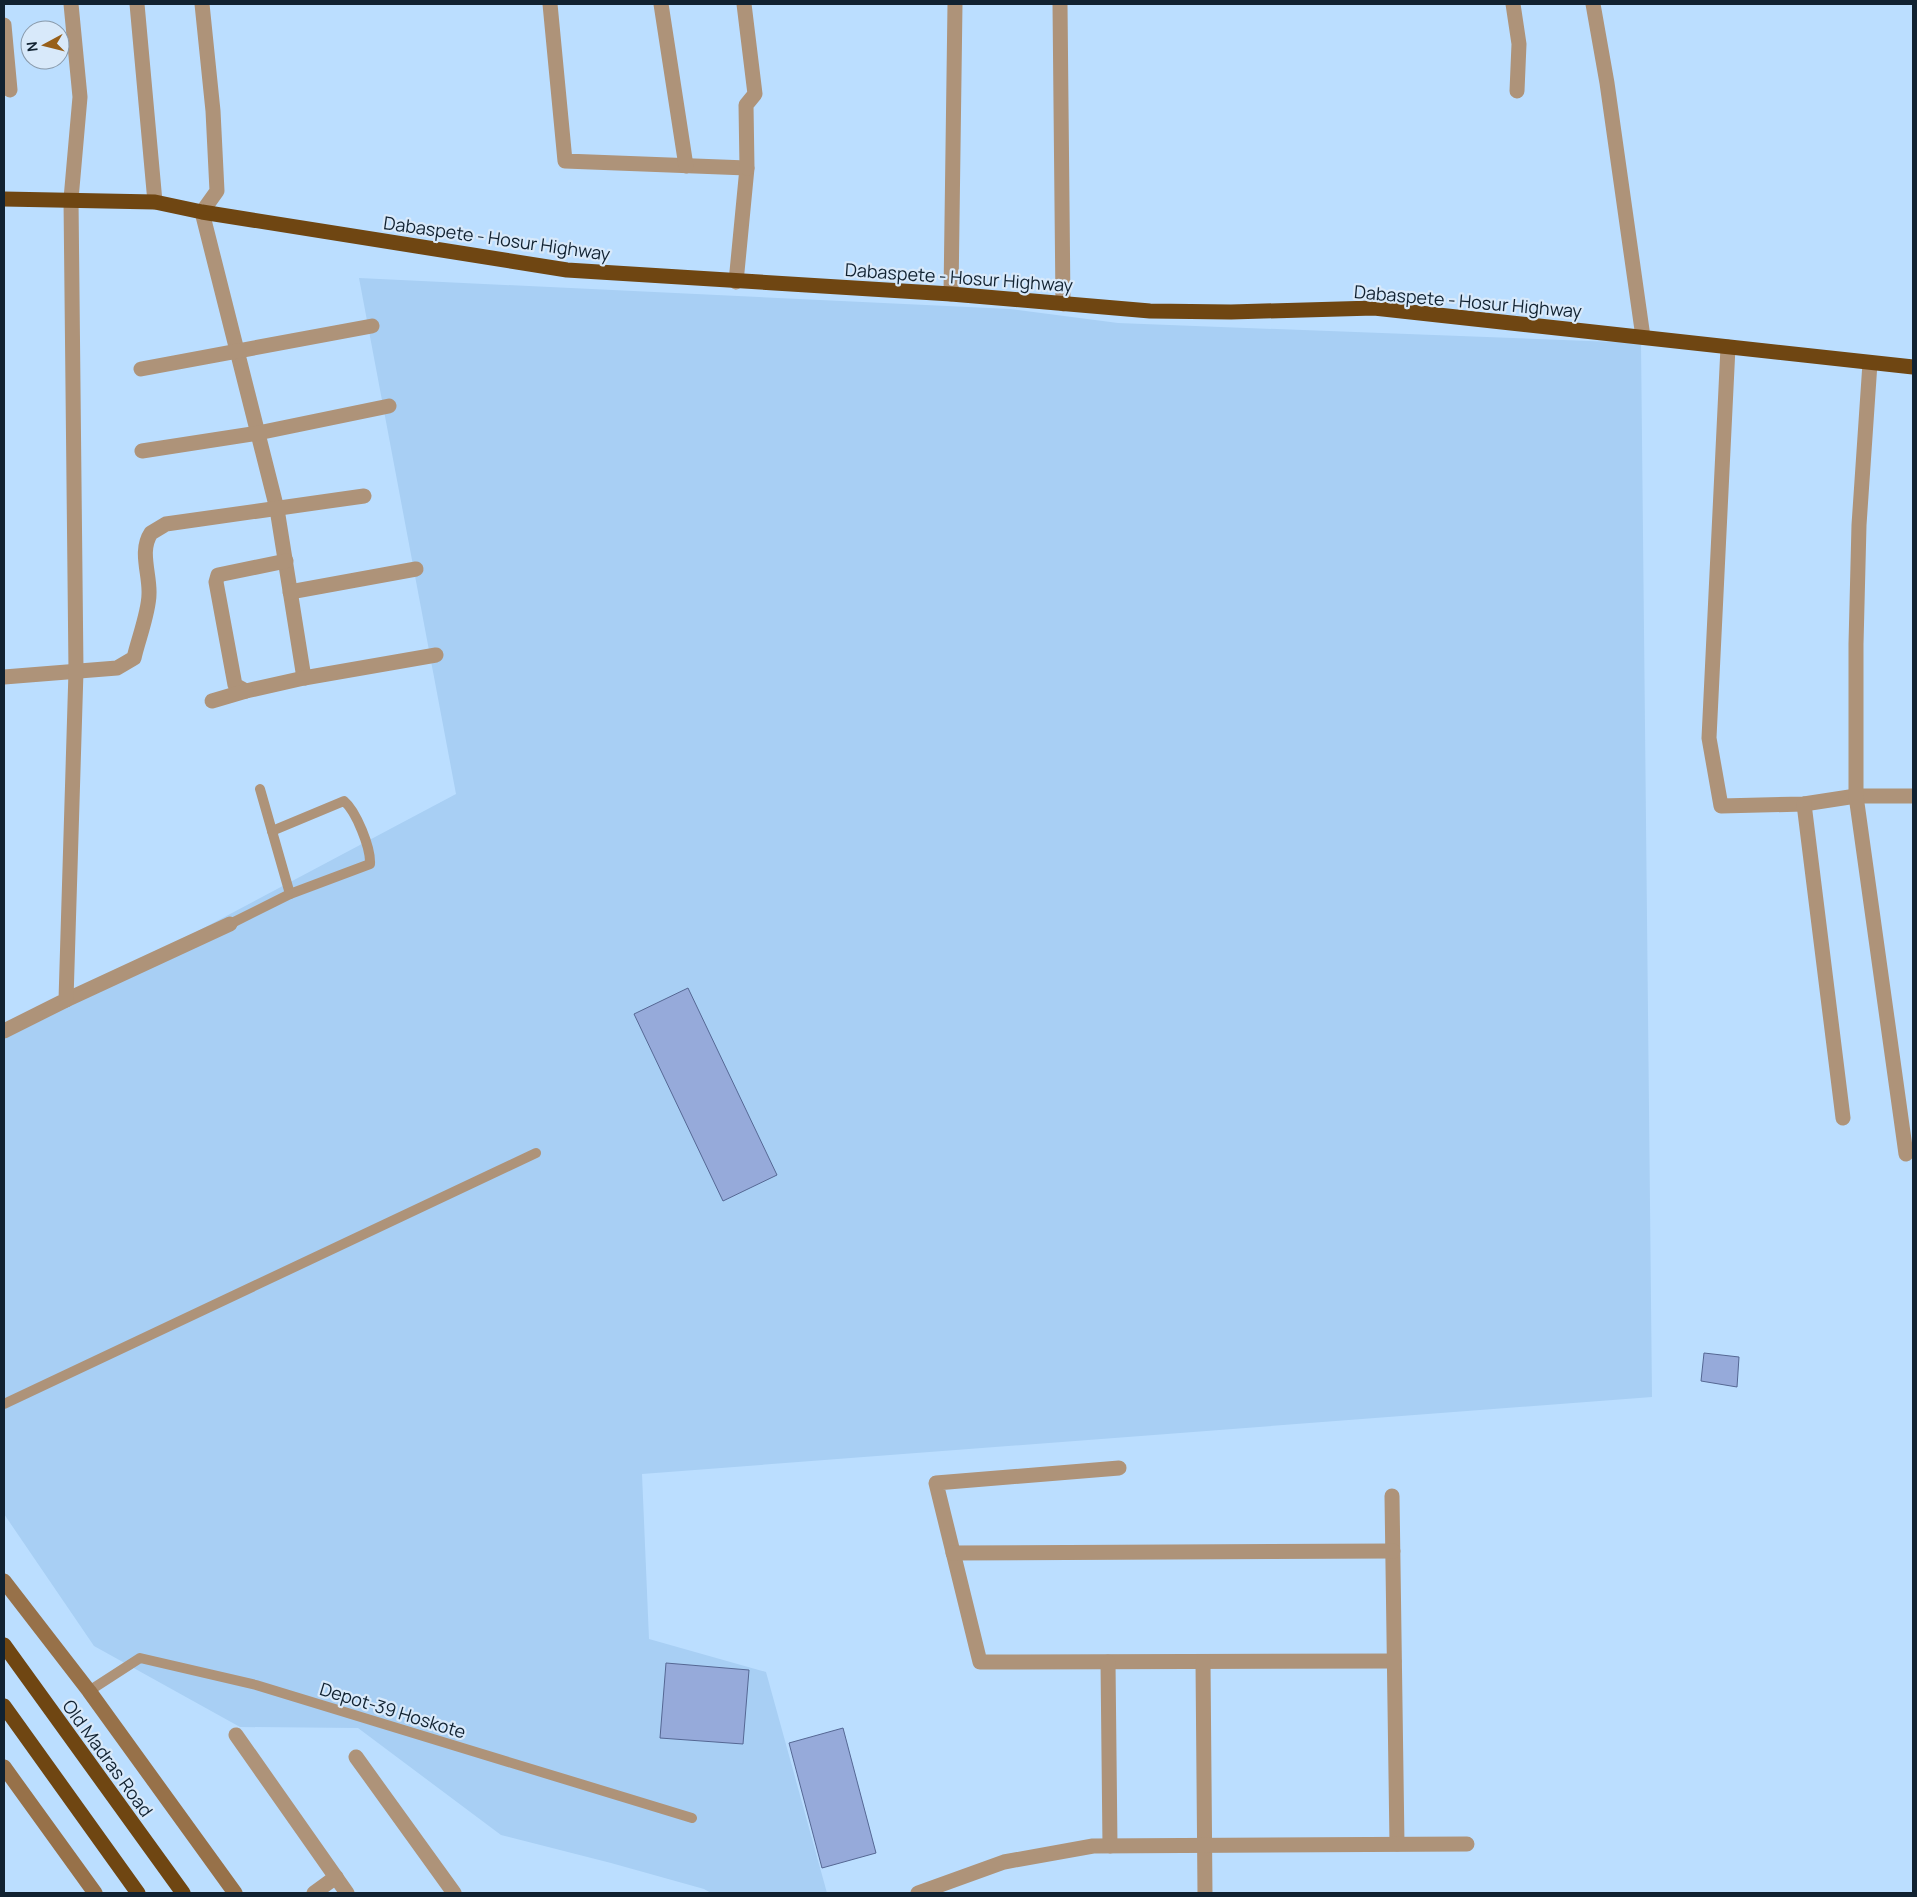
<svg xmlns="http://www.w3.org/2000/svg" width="1917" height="1897" font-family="Manrope,sans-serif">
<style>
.built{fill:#a8cff4}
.building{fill:#96aada;stroke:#556793}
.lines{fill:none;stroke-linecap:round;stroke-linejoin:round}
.lane{stroke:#ae9379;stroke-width:10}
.street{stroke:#ae9379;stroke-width:15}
.secondary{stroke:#977149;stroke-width:15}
.highway{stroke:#6f4612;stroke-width:15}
.labels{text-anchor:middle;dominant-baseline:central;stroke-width:4.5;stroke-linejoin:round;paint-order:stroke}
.street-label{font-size:18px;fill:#112231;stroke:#d8e9fa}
</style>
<rect width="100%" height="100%" fill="#bbdeff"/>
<!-- built -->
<path class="built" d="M359,278L1010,309L1118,323L1641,343L1652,1397L642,1474L649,1639L766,1672L827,1893H711L704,1889L611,1863L501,1835L358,1728L240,1727L94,1646L4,1514V1034L456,794Z"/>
<!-- building -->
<g class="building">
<path d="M688,988L777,1175L723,1201L634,1014Z"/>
<path d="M1704,1353L1739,1357L1737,1387L1701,1381Z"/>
<path d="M666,1663L749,1670L743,1744L660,1738Z"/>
<path d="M843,1728L876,1853L822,1868L789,1743Z"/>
</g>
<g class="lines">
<!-- lane -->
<g class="lane">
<path d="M260,789L290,894"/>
<path d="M230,924L290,894L370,864C371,848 356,811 344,801L272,831"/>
<path d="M4,1404L536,1153"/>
<path d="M89,1691L140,1658L256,1685L692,1818"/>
</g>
<!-- street -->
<g class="street">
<path d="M137,4L155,202"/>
<path d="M202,4L213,111L217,191L202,212L277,509L304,678"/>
<path d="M550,4L565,161L747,168L736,282"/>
<path d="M661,4L686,166"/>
<path d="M744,4L755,94L746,105L747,168"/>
<path d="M1060,4L1063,304"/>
<path d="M1513,4L1519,44L1517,91"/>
<path d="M1593,4L1607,83L1643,337"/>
<path d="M4,25L10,90"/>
<path d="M951,294L955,4"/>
<path d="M1728,347L1709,738L1721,806L1804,804L1856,796H1913"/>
<path d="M1870,363L1859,525L1856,644V796L1906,1154"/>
<path d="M141,369L372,326"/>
<path d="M142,451L258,433L389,406"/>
<path d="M286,561L218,575L216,582L235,685L246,691L304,678L436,655"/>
<path d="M290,592L416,569"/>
<path d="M4,677L117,668L134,658C138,640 149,612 149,594C150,574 139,551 151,533L166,524L364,496"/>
<path d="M212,701L246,691"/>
<path d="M1804,804L1843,1118"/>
<path d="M66,1000L230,924"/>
<path d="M4,1031L66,1000L76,671L71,199L80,97L71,4"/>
<path d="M1119,1468L936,1483L980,1662L1394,1661"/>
<path d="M1392,1496L1397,1844"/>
<path d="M953,1553L1393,1551"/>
<path d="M1108,1662L1110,1846"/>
<path d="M1203,1662L1205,1893"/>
<path d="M236,1735L347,1893"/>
<path d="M356,1757L454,1893"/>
<path d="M314,1893L336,1877"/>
<path d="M918,1893L1004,1862L1093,1846L1467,1844"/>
</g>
<!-- secondary -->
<g class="secondary">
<path d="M4,1581L89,1691L235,1893"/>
<path d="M4,1767L95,1893"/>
</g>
<!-- highway -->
<g class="highway">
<path d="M4,199L155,202L202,212L567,270L951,294L1150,311L1231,312L1374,308L1913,367"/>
<path d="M4,1645L183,1893"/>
<path d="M4,1706L138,1893"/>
</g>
</g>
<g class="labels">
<!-- street labels -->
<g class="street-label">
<text transform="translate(497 238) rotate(8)">Dabaspete - Hosur Highway</text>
<text transform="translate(959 277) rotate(4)">Dabaspete - Hosur Highway</text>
<text transform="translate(1468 301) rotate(5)">Dabaspete - Hosur Highway</text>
<text transform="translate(393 1710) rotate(17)">Depot-39 Hoskote</text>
<text transform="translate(108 1758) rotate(54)">Old Madras Road</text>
</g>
</g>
<!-- border -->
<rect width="1917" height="1897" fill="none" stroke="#112231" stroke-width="10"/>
<!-- north arrow -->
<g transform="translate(45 45) rotate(263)"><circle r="24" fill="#d8e9fa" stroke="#8899aa"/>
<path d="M0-4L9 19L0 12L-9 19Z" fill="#975f19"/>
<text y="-8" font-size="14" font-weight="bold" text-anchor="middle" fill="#112231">N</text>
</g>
</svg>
